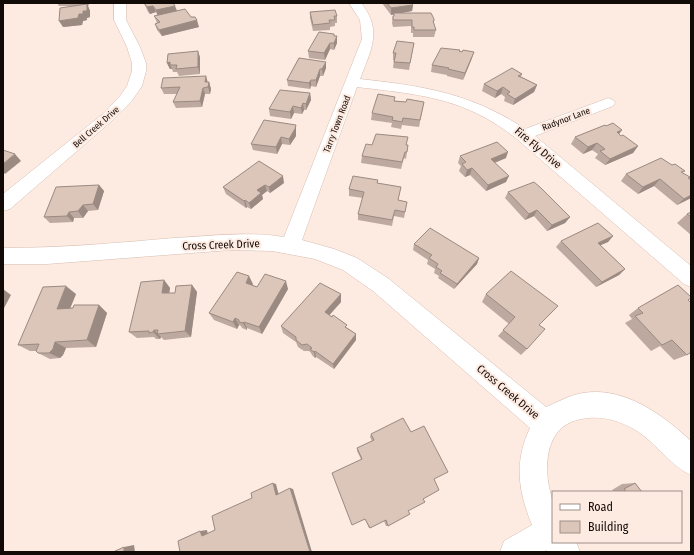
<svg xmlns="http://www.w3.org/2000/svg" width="694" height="555" font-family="'Fira Sans Condensed',sans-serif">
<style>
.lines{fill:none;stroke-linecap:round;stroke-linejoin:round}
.minor-casing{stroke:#d6beb2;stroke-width:1}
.minor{fill:#fff;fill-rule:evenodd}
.wall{fill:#bda99f}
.shaded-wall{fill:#9a8a82}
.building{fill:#dcc5b9;stroke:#9a8a82}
.labels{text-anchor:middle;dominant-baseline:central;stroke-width:4;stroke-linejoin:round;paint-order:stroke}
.far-street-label{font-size:9px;fill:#120a07;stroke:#fdeae0}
.street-label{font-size:11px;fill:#120a07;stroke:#fdeae0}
</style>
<rect width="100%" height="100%" fill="#fdeae0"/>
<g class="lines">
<defs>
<g id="minor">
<path d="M114,3H126V20L140,47L146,63V71L142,86L131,102L114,119L10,209L3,211V194L104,113L120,96L127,86L132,71V63L127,47L114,20Z"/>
<path d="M349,3H361C383,30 371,50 360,79C423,86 471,93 525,129L603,100L608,98L613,100L615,103L613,106L535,136L691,266V287L684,284L517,139C504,129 491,120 476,113C439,95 398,92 357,87L302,240L334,249L357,258L389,279L546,407C558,402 570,395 583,393C624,386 663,415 691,441V475C672,467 656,443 637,431C619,420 602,415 581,419C550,425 545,454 548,481C549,489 552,497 553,505C554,517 553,530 553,542H576L580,552H547L546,550L544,552H500L504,541L532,525C518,491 514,462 530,428L373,291L343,270L315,259L272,251L231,250L47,264H3V248C60,248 117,243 174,238C210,236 248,231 284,237L362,39L360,20Z"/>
</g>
</defs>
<!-- minor casing -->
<use href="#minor" class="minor-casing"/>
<!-- minor -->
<use href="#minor" class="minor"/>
</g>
<!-- wall -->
<g class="wall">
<path d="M57,3H89L88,6L90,11V17L87,18V20L83,21L82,25L63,27L76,6H59Z"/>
<path d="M144,3L177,11L199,27L162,36L157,30L155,24L157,23L154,16H158L156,12L150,14L148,12Z"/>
<path d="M382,3H411L413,5L412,11L399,13L434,24L436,30L434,37H413V33H411V26L393,27L392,23L393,16H394V14L391,15Z"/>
<path d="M310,12L337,16V23H335V26L330,27V30L313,31L310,18Z"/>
<path d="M335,36H337V43L334,50L330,49L325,60L309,58L308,51Z"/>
<path d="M414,43L409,70L393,68L394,60H393V53Z"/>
<path d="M459,51L472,58L463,80L447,76V75L431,72L432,65Z"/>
<path d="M200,57V74L179,76L177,72H173L172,69H170L167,63Z"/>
<path d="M299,58L326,68L323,76H320L316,87L311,86L310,89L288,86L287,80Z"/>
<path d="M522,74L521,77L537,85L534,92L513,105L504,101L505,97L501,94L495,98L482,91L484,84Z"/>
<path d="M209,82L211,89L210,94H205L202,107L176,108L173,102L177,94H164L161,88Z"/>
<path d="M310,93L311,100L306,110H304L302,114L294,113L291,119L270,116L269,109Z"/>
<path d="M395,101L406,102H424L419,127L402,125L401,129L391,127L392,123L371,120L372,113Z"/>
<path d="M296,125V136L290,145L282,144L277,154L253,150L251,144Z"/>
<path d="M619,134L621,136L638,146L633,153L605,165L595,158L598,154L592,150L583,154L571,144L575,137Z"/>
<path d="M372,145H408L406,159L404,158L401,169L361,163L362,156Z"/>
<path d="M460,156L506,158L495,163L506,182L486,191L470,175L465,177L459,171L461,166L458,163Z"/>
<path d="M683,173L691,180V198L677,205L654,186L638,194L621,181L626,174Z"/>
<path d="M284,183L270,193L267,191L262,195L263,199L251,209L247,207L246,208L226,194L223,187Z"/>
<path d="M377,183L398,200L407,202L404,218L394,216L392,226L358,220V214L363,198L349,196V189Z"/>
<path d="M99,185L104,191L98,210L88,211L83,218H74L73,222L50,223L44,217Z"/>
<path d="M508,192L570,217L565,223L547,231L534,216L525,220L505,198Z"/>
<path d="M691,212V235L677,223L687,214Z"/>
<path d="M613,236L608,242L600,245L625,269L619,275L596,287L556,247L561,241Z"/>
<path d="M414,244L479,258L477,264L454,289L438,278L439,276L434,273L435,269L427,264L428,260L413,250Z"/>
<path d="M164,280L170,288L169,293H175L192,285L197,292L191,337L164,340L161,337L160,339H156L154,337L137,338L129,332Z"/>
<path d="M253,284L252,285L257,287L288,289L262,334L247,328V330L242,328L241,326L239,325L237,329L214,320L209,313Z"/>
<path d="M76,294L70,308L99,305L107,313L96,347L66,348L63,355L60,358L50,359L38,353L37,351H30L18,345Z"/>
<path d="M341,294V302L329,315L356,334V340L334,369L316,357L315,358L312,355L311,353L309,351H304L298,347L296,342L283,333L281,326Z"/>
<path d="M486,294L539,325L527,349L521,355L498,336L509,324L482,302Z"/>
<path d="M688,300L687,355L674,360L660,346L651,351L625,323L632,319L629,315L638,308Z"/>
<path d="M371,434L434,479L423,499L408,511L388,526H386L384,521L370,528H369L365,519L361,459L357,451V448L372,441L370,437Z"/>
<path d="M635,483L642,492H614L612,490L622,484Z"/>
</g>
<!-- shaded-wall -->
<g class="shaded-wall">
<path d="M86,3H89L88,6L90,11V17L87,18V20L83,21L82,25L63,27L59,21L79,14L83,11L87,4Z"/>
<path d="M413,5L412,11L391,15V8Z"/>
<path d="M153,6L156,12L150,14L147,7Z"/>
<path d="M175,6L178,13L158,17L156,10Z"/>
<path d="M197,20L199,27L162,36L159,30Z"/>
<path d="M337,36V43L334,50V43Z"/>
<path d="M330,43V49L325,60L324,53Z"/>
<path d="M198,51L200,57V74L198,67Z"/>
<path d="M474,52L472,58L463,80L465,73Z"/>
<path d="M170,62V65L172,69H170L167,63Z"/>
<path d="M326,62V68L323,76L322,69Z"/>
<path d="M320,69V76L316,87V80Z"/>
<path d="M206,76L208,83L205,82Z"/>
<path d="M311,80V86L310,89L309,83Z"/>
<path d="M209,82L211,89L210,94L208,87Z"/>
<path d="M537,85L534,92L513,105L515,99Z"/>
<path d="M503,87L501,94L495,98L497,91Z"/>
<path d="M203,88L205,94L202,107L200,101Z"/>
<path d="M310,93L311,100L306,110V104Z"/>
<path d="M303,103L304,110L302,114L301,108Z"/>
<path d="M293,106L294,113L291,119L290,112Z"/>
<path d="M296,125V136L290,145L289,139Z"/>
<path d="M622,130L617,137V132Z"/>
<path d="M281,137L282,144L277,154L276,147Z"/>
<path d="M597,143L592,150L583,154L588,147Z"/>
<path d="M638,146L633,153L605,165L610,159Z"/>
<path d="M508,152L506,158L488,165L491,159Z"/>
<path d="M15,154L21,161L5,174L3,172V164Z"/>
<path d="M472,168L470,175L465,177L467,170Z"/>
<path d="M283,176L284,183L270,193L269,187Z"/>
<path d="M509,176L506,182L486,191L488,185Z"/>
<path d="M660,179L654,186L638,194L643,187Z"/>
<path d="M99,185L104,191L98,210L93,204Z"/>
<path d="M265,185L267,191L262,195L263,199L251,209L249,203L257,190Z"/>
<path d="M691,195V198L677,205L684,199Z"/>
<path d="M245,200L247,207L246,208L244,201Z"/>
<path d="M83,205L88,211L83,218L78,211Z"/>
<path d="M537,210L534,216L525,220L529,214Z"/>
<path d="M69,212L74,218L73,222L67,216Z"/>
<path d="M570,217L565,223L547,231L552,225Z"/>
<path d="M613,236L608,242L592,249L598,243Z"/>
<path d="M479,258L477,264L454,289L457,284Z"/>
<path d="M625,269L619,275L596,287L602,282Z"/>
<path d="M249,276L253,284L249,290L246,283Z"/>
<path d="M164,280L170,288L168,301L162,293Z"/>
<path d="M286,281L288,289L262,334L259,327Z"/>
<path d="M192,285L197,292L191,337L185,331Z"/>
<path d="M66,286L76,294L67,316L57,309Z"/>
<path d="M3,289L11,295L3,310Z"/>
<path d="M341,294V302L326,319L325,312Z"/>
<path d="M99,305L107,313L96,347L87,340Z"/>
<path d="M235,318L239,325L237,329L233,322Z"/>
<path d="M244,322L247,328V330L243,323Z"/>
<path d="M154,330L161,337L160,339L153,332Z"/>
<path d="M356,334V340L334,369L333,364Z"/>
<path d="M55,342L66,348L63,355L60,358L49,353Z"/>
<path d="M315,351L316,357L315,358L314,352Z"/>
<path d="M273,483L276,484L279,496L276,495Z"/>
<path d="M290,488L293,489L312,552H310Z"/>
<path d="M207,530L208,535L202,536L200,531Z"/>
<path d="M134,545L135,552H124V547Z"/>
</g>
<!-- building -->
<g class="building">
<path d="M144,3H173L175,6L156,10L153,6L147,7Z"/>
<path d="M387,3H411L413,5L391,8Z"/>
<path d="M87,4V11H83V14H79L78,18L59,21L60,8Z"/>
<path d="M185,9L191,17H195L197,20L159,30L155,24L160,22L154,16Z"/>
<path d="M335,10L337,16H334L335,20H329L330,23L313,25L310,12Z"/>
<path d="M394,13H431L434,19V21H433L436,30H414V27H412V20H393V16H394Z"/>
<path d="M319,32L334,34V36H337L334,43H330L324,53L308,51Z"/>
<path d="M397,41L414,43L410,63L394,62L396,53H393Z"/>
<path d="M441,48L460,50L459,51L462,52L463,50L474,52L465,73L448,69L449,68L432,65Z"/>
<path d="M198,51V67L176,69L177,65H170V62L167,63L168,54Z"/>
<path d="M299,58L326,62L322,69H320L316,80H311L309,83L287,80Z"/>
<path d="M512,68L522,74L518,76L523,78L537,85L515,99L507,94L510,92L503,87L497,91L484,84Z"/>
<path d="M206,76L205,82H209L208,87L203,88L200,101L173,102L180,87L161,88L163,78Z"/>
<path d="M280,90L310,93L306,104L303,103L301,108L293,106L290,112L269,109Z"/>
<path d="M378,94L395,97L394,101L406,102L407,99L424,102L420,120L403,118L402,122L392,120L393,117L372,113Z"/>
<path d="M264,120L296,125L295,129L289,139L281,137L276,147L251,144Z"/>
<path d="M613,123L622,130L617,132L621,136L623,135L638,146L610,159L600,151L605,149L597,143L588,147L575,137L605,125L606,126Z"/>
<path d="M376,134L408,137L406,145H408L407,152H405L402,162L362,156L366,144L372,145Z"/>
<path d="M497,142L508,152L491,159L509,176L488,185L472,168L467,170L462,164L466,162L460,156Z"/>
<path d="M3,150L15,154L3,164Z"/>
<path d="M661,158L672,165L675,164L685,171L681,172L690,177L688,178L691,180V195L684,199L660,179L643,187L626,174Z"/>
<path d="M259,161L283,176L269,187L265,185L257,190L261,193L249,203L245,200L244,201L223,187Z"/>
<path d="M353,176L378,180L377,183L401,187L398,200L407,202L405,212L395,210L392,220L358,214L364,192L349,189Z"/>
<path d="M534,182L541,188L570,217L552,225L537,210L529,214L508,192Z"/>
<path d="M99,185L93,204L83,205L78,211L69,212L67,216L44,217L56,187Z"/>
<path d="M691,212V217L687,214Z"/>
<path d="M598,223L613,236L598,243L625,269L602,282L561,241Z"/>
<path d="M430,228L479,258L457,284L440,273L442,271L436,267L438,264L429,258L432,255L414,244Z"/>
<path d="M511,271L558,306L539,325L545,329L527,349L503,330L515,317L486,294Z"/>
<path d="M237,272L249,276L246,283L257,287L265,274L286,281L259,327L244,322L243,323L239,322V320L235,318L233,322L209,313Z"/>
<path d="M164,280L162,293H175L176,286L192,285L185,331L157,334L158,330H154L153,332L149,333V331L129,332L141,282Z"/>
<path d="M320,283L341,294L325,312L332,317L333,315L347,325L345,327L356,334L333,364L315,351L314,352L310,349L312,348L307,344L302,345L296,340V337L281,326Z"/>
<path d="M678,285L691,297V298L688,300L691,303V352L687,355L672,340L662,345L635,316L643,313L638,308Z"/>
<path d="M66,286L57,309L73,308L74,305H99L87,340L55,342L53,349L49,353H38L36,351L39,344L18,345L43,287Z"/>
<path d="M403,418L411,432L424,426L448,472L434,479L439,490L423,499L425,502L408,511L410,514L388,526L386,520L370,528L365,519L352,525L332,473L362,459L357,448L374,440L371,434Z"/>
<path d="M273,483L276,495L290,488L310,552H180L178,541L200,531L202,536L215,530L212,516L252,498L251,493Z"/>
<path d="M635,483L642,492H627L624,489Z"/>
<path d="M124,547V552H113Z"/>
</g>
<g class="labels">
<!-- far-street labels -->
<g class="far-street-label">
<text transform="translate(566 119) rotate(-21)">Radynor Lane</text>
<text transform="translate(337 124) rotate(-69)">Tarry Town Road</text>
<text transform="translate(96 127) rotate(-41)">Bell Creek Drive</text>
</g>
<!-- street labels -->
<g class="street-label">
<text transform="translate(538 148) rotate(40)">Fire Fly Drive</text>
<text transform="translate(221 245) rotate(-2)">Cross Creek Drive</text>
<text transform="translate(508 392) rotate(40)">Cross Creek Drive</text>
</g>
</g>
<!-- border -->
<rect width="694" height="555" fill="none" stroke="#120a07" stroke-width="8"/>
<!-- legend -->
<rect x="552" y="491" width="130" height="52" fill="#fdeae0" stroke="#9f9089"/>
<rect x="560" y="504" width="20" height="6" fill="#ffffff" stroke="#9f9089"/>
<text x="588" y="511" font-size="12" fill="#120a07">Road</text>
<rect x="560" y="521" width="20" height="12" fill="#dcc5b9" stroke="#9f9089"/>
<text x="588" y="531" font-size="12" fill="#120a07">Building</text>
</svg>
